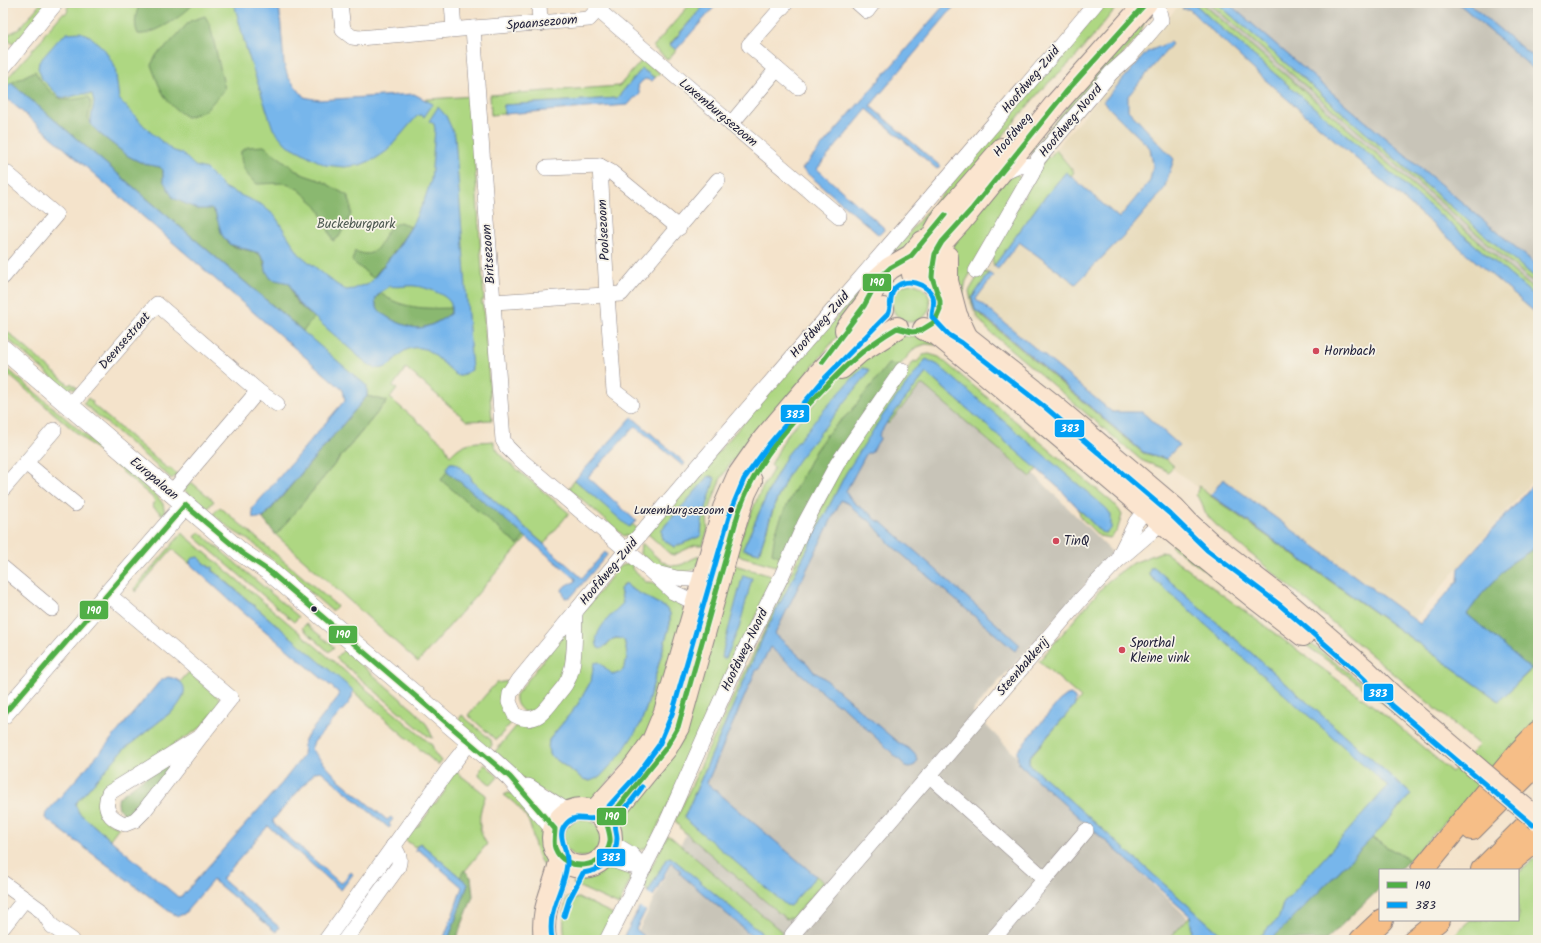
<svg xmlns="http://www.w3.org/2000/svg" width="1541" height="943" font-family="Kalam,sans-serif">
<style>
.built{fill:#e7daba}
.industrial{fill:#c8c4b8}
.green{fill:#aed782;stroke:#687c5e;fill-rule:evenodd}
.forest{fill:#8ab870;stroke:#566d56}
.water{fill:#77b6eb;stroke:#4c6c93;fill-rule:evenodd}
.pier{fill:#f4e3cb}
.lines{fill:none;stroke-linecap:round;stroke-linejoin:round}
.minor-casing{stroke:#8b8283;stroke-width:16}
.tertiary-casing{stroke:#8b8283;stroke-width:20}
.secondary-casing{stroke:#8b8283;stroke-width:24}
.motorway-casing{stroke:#8b8283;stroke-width:24}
.minor{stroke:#fff;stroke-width:15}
.tertiary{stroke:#fff;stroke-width:19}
.secondary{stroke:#fbe5cf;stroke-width:22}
.motorway{stroke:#f6be87;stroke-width:22}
.secondary-bridge-casing{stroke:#8b8283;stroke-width:24;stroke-linecap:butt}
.secondary-bridge{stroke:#fbe5cf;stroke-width:22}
.bus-1-casing{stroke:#f7f3e8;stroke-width:8}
.bus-2-casing{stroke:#f7f3e8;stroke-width:8}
.bus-1{stroke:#50af46;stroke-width:5}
.bus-2{stroke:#02a0f5;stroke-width:5}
.poi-dot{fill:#d1495b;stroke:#f7f3e8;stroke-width:1.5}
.bus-dot{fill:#22223b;stroke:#f7f3e8;stroke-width:1.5}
.labels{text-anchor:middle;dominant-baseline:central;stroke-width:3.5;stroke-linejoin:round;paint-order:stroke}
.bus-label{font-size:12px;fill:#22223b;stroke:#f7f3e8;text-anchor:end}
.street-label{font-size:13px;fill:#22223b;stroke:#f7f3e8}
.park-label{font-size:13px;fill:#4c5850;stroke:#f7f3e8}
.poi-label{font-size:13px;fill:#22223b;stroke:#f7f3e8;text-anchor:start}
.line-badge{stroke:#f7f3e8;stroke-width:1.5}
.badge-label{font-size:11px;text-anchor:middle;font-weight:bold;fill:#fff}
</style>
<rect width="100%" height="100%" fill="#f7f3e8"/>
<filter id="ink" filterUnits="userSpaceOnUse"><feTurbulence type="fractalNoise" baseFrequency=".025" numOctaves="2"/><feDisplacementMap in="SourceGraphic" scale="8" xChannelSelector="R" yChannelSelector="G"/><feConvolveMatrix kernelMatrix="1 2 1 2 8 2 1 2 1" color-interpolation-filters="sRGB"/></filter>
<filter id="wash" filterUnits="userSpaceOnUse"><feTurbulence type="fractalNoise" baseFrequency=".012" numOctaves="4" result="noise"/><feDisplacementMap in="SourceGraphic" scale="16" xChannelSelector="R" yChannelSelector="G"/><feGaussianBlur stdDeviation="0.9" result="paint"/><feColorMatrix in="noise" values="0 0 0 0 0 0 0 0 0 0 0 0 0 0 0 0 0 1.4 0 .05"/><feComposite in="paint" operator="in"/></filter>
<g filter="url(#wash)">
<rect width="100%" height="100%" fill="#f4e3cb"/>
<!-- built -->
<path class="built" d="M1181,3H1199L1538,316V474L1400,636L1166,464L1150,461L976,320L968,301L1044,162Z"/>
<!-- industrial -->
<g class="industrial">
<path d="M1199,3H1538V174L1534,179L1538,182V316Z"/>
<path d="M926,366L1111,551V556L972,711L1019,759L1187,917L1173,940H634L685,836L683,828L763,647L865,450Z"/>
</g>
<!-- green -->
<g class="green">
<path d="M41,3H52L14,45L6,38L9,34L19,29Z"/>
<path d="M71,3H275L278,74L300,105L414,100L474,96V103L471,107L484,300H482V305H483L492,420L467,421L406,368L393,386L397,389L390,398L444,444L450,456C465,440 472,443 494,441V445L502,457L569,513L544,544L472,481L471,477L454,463L453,464L529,535L418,662L276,535L387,401L367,396V391L3,85V83L44,37L43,36L63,13L65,14L68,11L67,8Z"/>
<path d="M691,3H706L670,44L676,50L668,60L653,47Z"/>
<path d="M1105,3H1120L1075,58L1043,88L1020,115L916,241L910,246L889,256Z"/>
<path d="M1194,3H1202L1538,293V299L1213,21Z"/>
<path d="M1209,3H1217L1406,168L1538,280V286Z"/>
<path d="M1147,13L1140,35L1037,150L1027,155Z"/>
<path d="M643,59L660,73L655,78L642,69L617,98L504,105V114L491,115L490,95L619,86Z"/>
<path d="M1056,150L1074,172L1071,176L1066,172L1040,203L994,266L991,254L1047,155L1049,158Z"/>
<path d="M1015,173L1023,180L966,281L962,300L971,331L950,268L953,247L957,238L1002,183Z"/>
<path d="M981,271L989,273L972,298L975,310L1143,453L1166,459L1174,466L1168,472C1160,466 1151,465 1141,460L989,331C976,316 973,311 969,291Z"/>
<path d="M867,282L848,323L736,461L732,460L720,480L713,499L707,518L708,530L703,545H695L674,555L670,554L647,533ZM709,476H712L702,522L701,536L674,547L662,539V529Z"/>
<circle cx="911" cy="303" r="19"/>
<path d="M3,328L69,385L71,383L77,388L75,390L71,387L68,391L3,335Z"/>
<path d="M897,336H924L936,345L926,344L915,348L900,365L828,433L815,451L783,558L779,567L737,555L735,551L760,492L774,468L771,465L786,436L835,379L849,366ZM824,428C811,443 798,458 788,475C775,500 768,527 759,553L743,549L771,486L787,455Z"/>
<path d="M929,354L939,357L1113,503L1119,510L1122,515L1117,531L1110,538L1099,536L1081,518L1078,508L1101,532L1106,533L926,359L846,473L764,635L684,818L790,906L816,876L824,882L793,917L786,919L681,829L675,821L840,468L855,445L914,361L917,362L923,355Z"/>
<path d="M3,365L157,496L163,504L165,513L163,515L152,506L155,501L152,497L3,370Z"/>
<path d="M926,373L1037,469L1031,477L922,384L888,424L887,422Z"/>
<path d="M88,398L93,402L92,404L168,469L170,468L177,474L172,479L83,403Z"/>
<path d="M575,480L629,526L632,524L638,529L630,538L626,535L624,536L569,488Z"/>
<path d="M191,482L214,501L207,509L184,490Z"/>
<path d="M1199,486L1209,495L1499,701L1538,663V726L1409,860L1372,838L1411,794L1155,568H1150L1149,575L1156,581L1389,786L1283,904L1279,917L1257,940H1227L1029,764V758L1081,698L1039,661L1107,582L1131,564L1161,552L1166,553L1384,714L1452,772L1479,745L1216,525L1205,513L1201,501L1196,495Z"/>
<path d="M220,507L337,606L332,611L253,543L232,530L213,514Z"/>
<path d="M199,532L299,617L294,622L195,537Z"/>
<path d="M182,533L432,745L435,754L441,761L438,765L198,557L190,561V564L172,549L135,592L134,589Z"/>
<path d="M1175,541L1394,707L1414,727L1340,670L1171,546Z"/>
<path d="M641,544H643C654,554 666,571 683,564C689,561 694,557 701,556L696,568L686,573L662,570L640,554Z"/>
<path d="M632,563V569L646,582C662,581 680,601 686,614L659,723L590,803L568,806L527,782L493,754L518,724L564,695L583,612L620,566ZM625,583L630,588L666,608L670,613V624L647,706L640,725L590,781L583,779L551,756L548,749L549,740L578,704L591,681L599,662L612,674C630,675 628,652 624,640C616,636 611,639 606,646L609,618L623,603L620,589Z"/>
<path d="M728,563L771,576L773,580L649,845C637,856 630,847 619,840L615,828Z"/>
<path d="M306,624L334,647L329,652L302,628Z"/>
<path d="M568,629L569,639L564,676L537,711L524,712C518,707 515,703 516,695Z"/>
<path d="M344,650L416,712L427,725L433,738L429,737L336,658Z"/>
<path d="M189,672L223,702L199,729L104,788C96,797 96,814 106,821C110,824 115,825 119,827L110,839L79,813L75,804L123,750L175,709L184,696L182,684L180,682Z"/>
<path d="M509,681C504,697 497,709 513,721L497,739H495L468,715L496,683Z"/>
<path d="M462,715L491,740L492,745L488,750L456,723Z"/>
<path d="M485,764L498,777L491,785L479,775L480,769Z"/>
<path d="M455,771L486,795C479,810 476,829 487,844L460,877L420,843L415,847L404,839L413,828L418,827L429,812L428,807L431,804L436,803L445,791L444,786Z"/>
<path d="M508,793H513L547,828L548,844L554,858L547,870C532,853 536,839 528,820C522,810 514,802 504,795Z"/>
<circle cx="582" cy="838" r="19"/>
<path d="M667,836L671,837L782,932L776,940H770L670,857L666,859L648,892L643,884Z"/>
<path d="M1538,855V940H1449L1470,920H1518V874Z"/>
<path d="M609,866C618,869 629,869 630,880L619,905L573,884C579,872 596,869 609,866Z"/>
<path d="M567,897L572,899L580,898L615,915L601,940H565C563,925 563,912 567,897Z"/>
<path d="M1190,916L1192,932L1184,940H1168Z"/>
</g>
<!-- forest -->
<g class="forest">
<path d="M140,3H194C185,15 153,36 138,34C133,23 136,13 140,3Z"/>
<path d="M205,16L210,25L225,89L205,111L187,117C164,104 160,88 151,65L157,54L167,46L190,21Z"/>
<path d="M35,71C40,81 55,100 67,100C74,100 82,98 89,97L91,102L88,120L100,134L128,156L144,164L160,167L163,170V180L197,209L211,208C221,217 218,236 229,244C246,255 263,244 266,271L282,281L289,283C292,288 291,292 294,298C297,306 308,312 314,318L303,331L11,83Z"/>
<path d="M264,146L297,171L304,175L322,181L348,196L351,205V214L339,237L333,241L320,211L314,203L298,189L284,183L257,184C246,176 240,165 241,151L248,147Z"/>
<path d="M400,222L411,227L396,249L373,278L352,261L355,251C378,261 379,242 389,229C391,226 396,224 400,222Z"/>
<path d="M381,293C400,309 427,309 451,308V313C442,320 431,326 420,328C410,329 385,318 379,311C376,307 376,304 375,299Z"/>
<path d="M888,364L900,365L783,558L772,553L775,534L783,513L815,451L828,433L852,410Z"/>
<path d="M367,396L387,401L276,535L263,519Z"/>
<path d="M447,471L525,536L518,545L441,480Z"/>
<path d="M1538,546V663L1531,669L1467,614L1481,595L1511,563Z"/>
<path d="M177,756L133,815L127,816C120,812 116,806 119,797L140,781Z"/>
<path d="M1372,838L1409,860L1399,870H1380V888L1326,940H1271Z"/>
<path d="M464,870L471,877L473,896L456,940H448L468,884L460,877Z"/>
</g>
<!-- water -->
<g class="water">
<path d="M234,3H279L284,64L288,77L304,97L319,100L414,94L433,104L424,117L421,115L417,116L387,151L375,159L360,165L344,167L325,165L286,144L273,129L246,48Z"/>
<path d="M706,3H718L676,50L670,45Z"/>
<path d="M946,3H957L870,106L940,166L937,169L867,109L817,169L883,227L884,230L879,235L802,169Z"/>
<path d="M1187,3H1194L1213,21L1538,299V315L1287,99L1253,69L1192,12L1189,9H1182Z"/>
<path d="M1217,3H1228L1359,116L1538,266V280L1406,168Z"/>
<path d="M1458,3H1468L1538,61V73Z"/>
<path d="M80,32L90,36L105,50L115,67L119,99L148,130L172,150L183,154L195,166L206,169L225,188L262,205L275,216L299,254L336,284L346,290L354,289L360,286L367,285L370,283L397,249L411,227L424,201L431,180L435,129L434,124L429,121L438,107L446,116L455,136L472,370L462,375H456C450,369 431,351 425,349C396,341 395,373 376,368C372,367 368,364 365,362L299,304C293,297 293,290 289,283L271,279L266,271L265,261L259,253L229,244L222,235L215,212L211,209H197L173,198L163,180V170L160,167L144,164L128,156L100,134L90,124L94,102L92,94H81L67,98L60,97L42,79L38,68L39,62L59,39L67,33ZM390,286C399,288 407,285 415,286C425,287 447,294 451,304C451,306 451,310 451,313C442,320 429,328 417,328C406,327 370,314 376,298C378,293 386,289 390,286Z"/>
<path d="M1170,42L1172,44L1128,96V110L1174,159L1164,189L1132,227L1076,284L1019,242L998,269L994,266L1040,203L1066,172L1119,218L1150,181L1153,165L1150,148L1103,102L1147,52Z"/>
<path d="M642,69L655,78L652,81L645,79L641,82L638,86L640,94L637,97L634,98L628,105L504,114V105L617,98Z"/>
<path d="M11,83L367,386V396L263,518H256L255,519L253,517L252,509L345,400L343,390L3,95V90Z"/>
<path d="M989,273L993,276L976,299L1112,412H1142L1179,445L1166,459L1143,452L984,316L975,310L972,298Z"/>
<path d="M926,359L938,365L1107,509L1111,515V529L1106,533L1101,532L1060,489L926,373L887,422L879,435L880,439L871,453H867L865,456L846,491C849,502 864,509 872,515L873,518L884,524L924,559L1020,645L1015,651L890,544L870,521L861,516L849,504L841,500L775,634L807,663L813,671L824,678C848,699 871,720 895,740C902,746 914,749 918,760L915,765L910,767L906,766L840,704H836L770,647L759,669L756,670L707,783L816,876L790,906L786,905L684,818L764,635L846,473L883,415Z"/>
<path d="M862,368L868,369L869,371L866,376L799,459L788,475L774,506L759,553L743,549L771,486L787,455L823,411Z"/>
<path d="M632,417L685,463L683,466L635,426L588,477L636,521L629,527L575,480Z"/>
<path d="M450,463H455L471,477L472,481L582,578L605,552L607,555L571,597L565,598L562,590C565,584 569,584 575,582L576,579L447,471V467Z"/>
<path d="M709,476L715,478L702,522L701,536L674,547L662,539V529Z"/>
<path d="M1223,479L1420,624L1458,581L1459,568L1538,479V546L1511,563L1481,595L1467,614L1531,669L1499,701L1211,495Z"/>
<path d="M198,557L210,568L212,567L214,568L212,570L353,690L352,697L349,703L314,742L311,749L337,778L387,820L391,817L393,819L389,824L391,826L389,828L321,771L315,772L273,820L274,824L341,884L351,872L353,874L341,890L268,826L222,879L279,927L276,932L213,880L184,914L178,916L170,912L45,818L46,813L103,749L160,681L168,677C191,681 186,696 175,709L123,750L75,804L79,813L178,897L182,896L282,783L303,756L304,742L307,736L339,696L338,692L245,614L190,564V561L193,558Z"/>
<path d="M1150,568H1155L1411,794L1372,838L1271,940H1257L1279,917L1283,904L1388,786L1156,581L1149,575Z"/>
<path d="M743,575L752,578L739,628L726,658H722L724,646Z"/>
<path d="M626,583L630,588L666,608L670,613V624L647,706L640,725L621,754L600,777L590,781L583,779L551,756L548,749L549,740L578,704L591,681L594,663L599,662L612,674C630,675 628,652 624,640C611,634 611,643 601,649L598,648C590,632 613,614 623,603L620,589Z"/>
<path d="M1071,694L1076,700L1074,706L1029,757V764L1227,940H1184L1192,932L1190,916L1020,765L1018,761L1017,752L1059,701L1067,695Z"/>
<path d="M420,843L468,884L448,940H443L453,914L462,887L419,850H415L417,846Z"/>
<path d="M670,857L673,859L770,940H757L679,873L681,871L671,862L636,929L648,940H622L666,859Z"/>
</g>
<!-- pier -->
<path class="pier" d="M646,892L655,897L647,911L638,907Z"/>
</g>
<g filter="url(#ink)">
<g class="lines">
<defs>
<g id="minor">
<path d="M340,3L343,30L352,37L359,38L473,28L503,440L507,447L516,456L646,567L673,592L696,603L704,600"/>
<path d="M452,3L454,29"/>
<path d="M539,3L540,24"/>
<path d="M858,3L867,11L873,3"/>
<path d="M598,10L839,216"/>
<path d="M473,28L589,19L604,3"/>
<path d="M3,68L56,3"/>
<path d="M777,69L798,87"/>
<path d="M731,124L777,69L749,45L786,3"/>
<path d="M600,166L607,295L614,391L631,404"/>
<path d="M546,168L600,166L611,172L679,228"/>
<path d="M3,170L56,215L3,277"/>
<path d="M1001,174L1019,166L1036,165"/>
<path d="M976,271L1032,174L1038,159L1111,73L1130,56L1161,20L1157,3"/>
<path d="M493,302L621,294L718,180"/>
<path d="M258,391L277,404"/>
<path d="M69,406L157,304L258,391L171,493"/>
<path d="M26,463L75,504"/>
<path d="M3,489L54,430"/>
<path d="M1120,554L1136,522L1152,502"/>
<path d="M3,568L52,609"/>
<path d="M652,572L676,578L703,580L708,587"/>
<path d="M108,594L231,698L201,736L109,793C102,809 110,819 125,824L135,820L144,811L201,736"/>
<path d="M575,612C746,406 925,208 1096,3"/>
<path d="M575,612C574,630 576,653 571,671C569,681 563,688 557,695C546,710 536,726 515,715L509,702L510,694L519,680Z"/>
<path d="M929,775L1045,879L992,940"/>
<path d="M611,842L631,854L644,868"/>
<path d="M603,857L626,865L644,868"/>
<path d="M1045,879L1086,831"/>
<path d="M3,883L43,912L52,926L72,940"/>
<path d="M3,927L25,899"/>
<path d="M326,940L451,766L470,742"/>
<path d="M345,940L398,867C401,858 399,854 393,846"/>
<path d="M607,940L665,826L733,673L782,575L805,523L837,464L902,370"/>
<path d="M798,940L792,935L1082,598L1117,561L1150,533L1167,516"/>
</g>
<g id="tertiary">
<path d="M3,349L242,553L269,571L487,756L510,777L555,829"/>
<path d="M3,715L185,505"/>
<path d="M528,788L567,813"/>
</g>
<g id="secondary">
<path d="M947,257V281L956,315L966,336"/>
<path d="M913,274L924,251L944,216L1002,149"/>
<path d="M933,284L932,274V263L940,244L960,222L1055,105L1146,3"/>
<path d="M939,314L954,330L966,337L1050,403L1174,508L1187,522L1211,544L1284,600L1363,668L1392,696L1466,759"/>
<path d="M924,329L937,334L985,373L1177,535L1255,598L1303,635"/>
<path d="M846,330L867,302L879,278L890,268L911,256L923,242"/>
<path d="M841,368L859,352L897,328"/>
<circle cx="582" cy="838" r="29"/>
<path d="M594,812L632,770L653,741L665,712L724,508L738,476L764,439L820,373L856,335L883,309"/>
<path d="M607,824L614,812L666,748L678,727L731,537L745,493L751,481"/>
<path d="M545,940C540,907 556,888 561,857"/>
</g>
<g id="motorway">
<path d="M1472,829L1538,763"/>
<path d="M1422,870L1520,751L1538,732"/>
<path d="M1482,870L1538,814"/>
<path d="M1500,870L1538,839"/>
<path d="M1361,940L1382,920"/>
<path d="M1414,940L1439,920"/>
</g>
</defs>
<!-- minor casing -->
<use href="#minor" class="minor-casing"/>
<!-- tertiary casing -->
<use href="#tertiary" class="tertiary-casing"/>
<!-- secondary casing -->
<use href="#secondary" class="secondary-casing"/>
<!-- motorway casing -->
<use href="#motorway" class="motorway-casing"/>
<!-- minor -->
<use href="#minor" class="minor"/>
<!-- tertiary -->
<use href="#tertiary" class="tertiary"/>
<!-- secondary -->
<use href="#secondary" class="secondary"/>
<!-- motorway -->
<use href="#motorway" class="motorway"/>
<defs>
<path id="secondary-bridge" d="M1466,759L1538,820"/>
</defs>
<!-- secondary-bridge casing -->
<use href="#secondary-bridge" class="secondary-bridge-casing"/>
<!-- secondary-bridge -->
<use href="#secondary-bridge" class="secondary-bridge"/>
<defs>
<g id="bus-1">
<path d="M822,362L864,306L879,278L890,268L911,256L945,215"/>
<path d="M185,505L242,553L269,571L510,777L555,829C555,835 553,842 555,848C565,874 605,869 610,842C611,837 608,829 607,824L614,812L666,748L678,727L738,514C755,465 776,441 810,403C837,374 862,348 897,328L912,332L920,331L933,323L937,317L940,310V301L932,277L933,266L935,254L942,242L971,210L1066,92L1146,3"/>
<path d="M3,715L185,505"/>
</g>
<g id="bus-2">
<path d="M564,916L569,900L583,873C601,871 617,857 617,838C617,833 614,827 616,823C622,810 634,799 642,787"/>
<path d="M552,939C547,906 564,893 567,864C569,849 554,836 567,823C578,812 589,823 599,817L637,775L659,745L672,714L731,510L744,479L770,443L825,378L888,314C892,306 889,297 894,289C904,276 929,283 933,298C935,303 932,310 932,317L949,335L962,343L1046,408L1169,513L1207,550L1280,605L1358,673L1387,701L1533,825"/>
</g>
</defs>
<!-- bus-1 casing -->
<use href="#bus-1" class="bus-1-casing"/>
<!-- bus-2 casing -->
<use href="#bus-2" class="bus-2-casing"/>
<!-- bus-1 -->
<use href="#bus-1" class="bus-1"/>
<!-- bus-2 -->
<use href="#bus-2" class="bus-2"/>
</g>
</g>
<!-- markers -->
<g class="poi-dot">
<circle cx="1316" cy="351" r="4"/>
<circle cx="1056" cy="541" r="4"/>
<circle cx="1122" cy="650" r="4"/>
</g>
<g class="bus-dot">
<circle cx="731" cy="510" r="3.5"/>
<circle cx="314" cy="609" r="3.5"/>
</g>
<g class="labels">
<!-- bus labels -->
<g class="bus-label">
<text x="724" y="510">Luxemburgsezoom</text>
</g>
<!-- street labels -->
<g class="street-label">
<text transform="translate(542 23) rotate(-5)">Spaansezoom</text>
<text transform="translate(1031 80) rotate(-50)">Hoofdweg-Zuid</text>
<text transform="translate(718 113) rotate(40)">Luxemburgsezoom</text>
<text transform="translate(1071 121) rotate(-50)">Hoofdweg-Noord</text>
<text transform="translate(1013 135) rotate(-50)">Hoofdweg</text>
<text transform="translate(604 230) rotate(-93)">Poolsezoom</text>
<text transform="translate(489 254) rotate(-94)">Britsezoom</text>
<text transform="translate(820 325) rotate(-49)">Hoofdweg-Zuid</text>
<text transform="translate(125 341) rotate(-49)">Deensestraat</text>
<text transform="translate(154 479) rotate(40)">Europalaan</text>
<text transform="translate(609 572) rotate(-50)">Hoofdweg-Zuid</text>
<text transform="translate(745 650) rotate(-64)">Hoofdweg-Noord</text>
<text transform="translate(1023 667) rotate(-49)">Steenbakkerij</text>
</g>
<!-- park labels -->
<g class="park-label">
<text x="356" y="224">Buckeburgpark</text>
</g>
<!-- poi labels -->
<g class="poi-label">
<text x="1324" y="351">Hornbach</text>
<text x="1064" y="541">TinQ</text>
<text x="1130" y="643">Sporthal<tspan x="1130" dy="15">Kleine vink</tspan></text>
</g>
</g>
<g class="line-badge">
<rect x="862" y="273" width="30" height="19" rx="4" fill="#50af46"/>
<rect x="780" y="404" width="30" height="19" rx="4" fill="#02a0f5"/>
<rect x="1054" y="419" width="31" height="19" rx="4" fill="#02a0f5"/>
<rect x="79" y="600" width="30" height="20" rx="4" fill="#50af46"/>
<rect x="328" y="625" width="30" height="19" rx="4" fill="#50af46"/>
<rect x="1363" y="683" width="31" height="19" rx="4" fill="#02a0f5"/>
<rect x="596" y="807" width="31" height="19" rx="4" fill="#50af46"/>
<rect x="596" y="848" width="30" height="19" rx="4" fill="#02a0f5"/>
</g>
<g class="badge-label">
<text x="877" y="286">190</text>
<text x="795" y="418">383</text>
<text x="1070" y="432">383</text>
<text x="94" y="614">190</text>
<text x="343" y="638">190</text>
<text x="1378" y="697">383</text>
<text x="612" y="820">190</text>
<text x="611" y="861">383</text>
</g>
<!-- margin -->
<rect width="1541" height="943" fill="none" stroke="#f7f3e8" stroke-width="16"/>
<!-- legend -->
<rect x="1379" y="869" width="140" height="52" fill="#f7f3e8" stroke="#a29fa3"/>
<rect x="1387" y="882" width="20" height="6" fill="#50af46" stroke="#a29fa3"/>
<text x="1415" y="889" font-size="12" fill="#22223b">190</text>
<rect x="1387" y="902" width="20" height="6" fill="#02a0f5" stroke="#a29fa3"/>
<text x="1415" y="909" font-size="12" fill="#22223b">383</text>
</svg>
